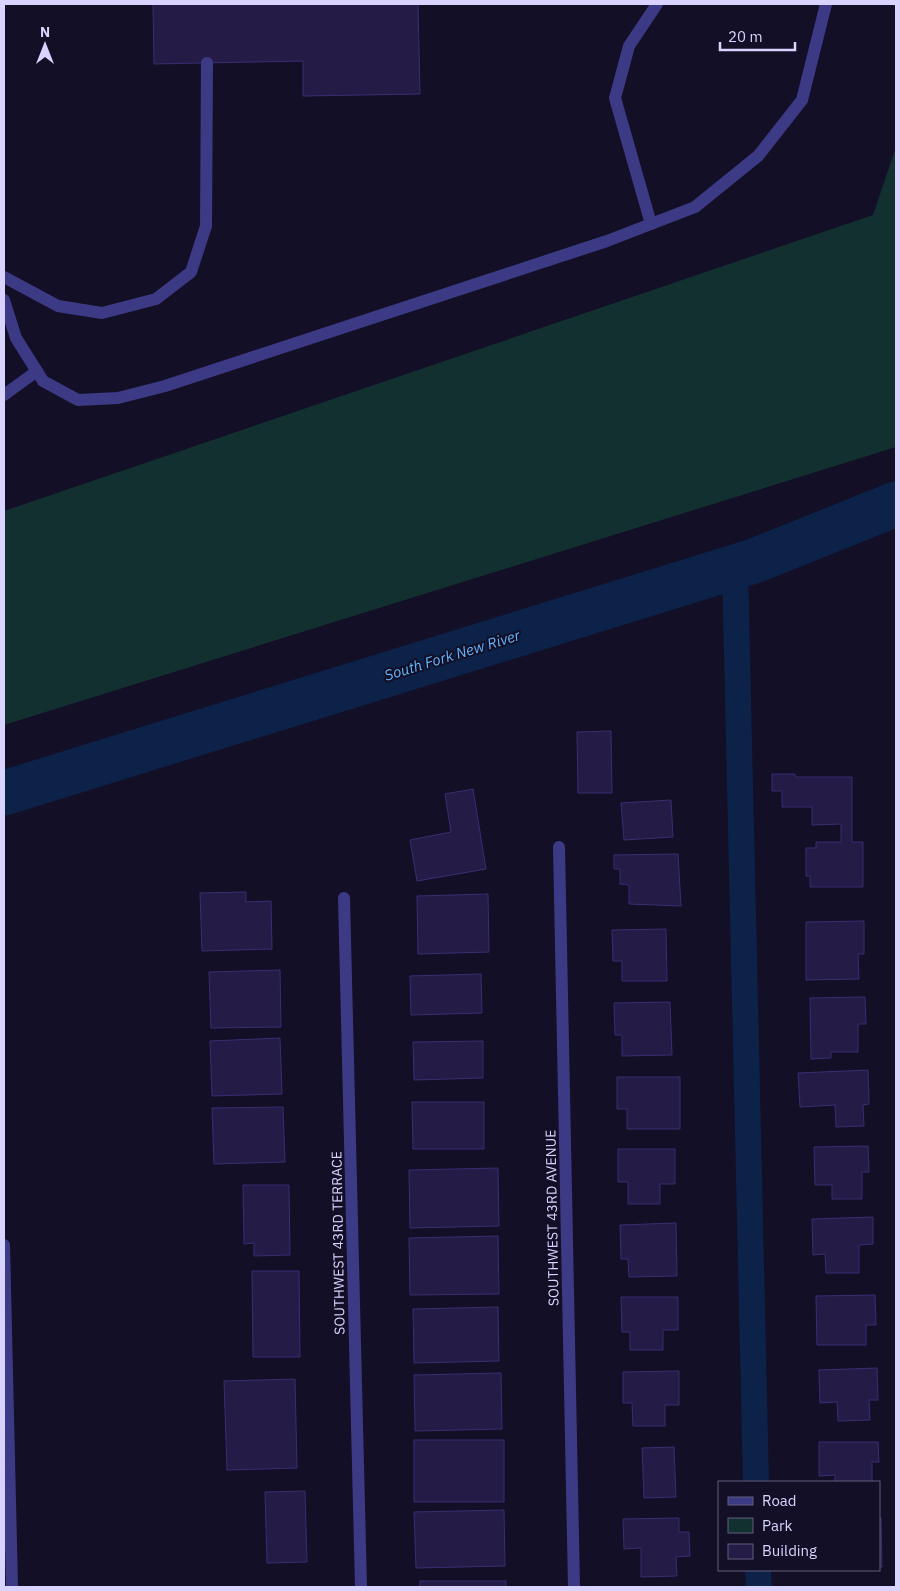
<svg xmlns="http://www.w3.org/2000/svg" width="900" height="1591" font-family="'IBM Plex Sans',sans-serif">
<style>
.green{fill:#12302f}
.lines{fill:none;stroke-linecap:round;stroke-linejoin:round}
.canal{stroke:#0c2248;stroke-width:26}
.river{stroke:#0c2248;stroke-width:45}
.building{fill:#241b47;stroke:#3b2d73}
.service{stroke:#3d3a85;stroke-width:12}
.minor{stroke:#3d3a85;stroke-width:12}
.labels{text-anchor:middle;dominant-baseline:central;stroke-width:4;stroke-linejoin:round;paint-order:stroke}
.street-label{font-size:14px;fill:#d9d4ff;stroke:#130f26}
.water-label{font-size:15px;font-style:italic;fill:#62b6ff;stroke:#130f26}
</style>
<rect width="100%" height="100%" fill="#130f26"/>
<!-- green -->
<path class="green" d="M896,147V447L4,725V511L873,215Z"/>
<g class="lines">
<!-- canal -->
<g class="canal">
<path d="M735,567L756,1482"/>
<path d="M758,1570L759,1587"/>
</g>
<!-- river -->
<path class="river" d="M4,793L754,561L896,504"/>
</g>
<!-- building -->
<g class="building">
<path d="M153,4H418L420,94L303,96V61L154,64Z"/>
<path d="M611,731L612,793H578L577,732Z"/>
<path d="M772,774H795V777H852V842H863V887H810V876H806V848H816V842H841V824L812,825V807H782V791H772Z"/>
<path d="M473,789L486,869L417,881L410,840L451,832L445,794Z"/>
<path d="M671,800L673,837L624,840L621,803Z"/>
<path d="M678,854L681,906L629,904V885L620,884V869H614V855Z"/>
<path d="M246,892V902L271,901L272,949L202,951L200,893Z"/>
<path d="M488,894L489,952L418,954L417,896Z"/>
<path d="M864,921V954H858L859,979L806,980V922Z"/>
<path d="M666,929L667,981H622V961H613L612,930Z"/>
<path d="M280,970L281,1027L211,1028L209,972Z"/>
<path d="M481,974L482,1013L411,1015L410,976Z"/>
<path d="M865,997L866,1024H858V1052H831V1058L811,1059L810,998Z"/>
<path d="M670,1002L672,1055L622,1056V1035H615L614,1003Z"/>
<path d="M280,1038L282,1094L212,1096L210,1041Z"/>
<path d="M483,1041V1078L414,1080L413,1042Z"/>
<path d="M868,1070L869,1104L863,1105L864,1126L836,1127L835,1105L800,1107L798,1073Z"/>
<path d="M617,1077H680V1129H627V1109H617Z"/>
<path d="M412,1102H484V1149H413Z"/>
<path d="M283,1107L285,1162L214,1164L212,1108Z"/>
<path d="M868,1146L869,1172H862V1199H832V1185H815L814,1147Z"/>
<path d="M618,1149H675V1184H660V1204H628V1182H618Z"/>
<path d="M498,1168L499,1226L410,1228L409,1170Z"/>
<path d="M243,1185H289L290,1255L254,1256V1243L244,1244Z"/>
<path d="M873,1217V1244L859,1245V1273H826L825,1254L813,1255L812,1219Z"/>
<path d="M676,1223L677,1276L629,1277L628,1259H621L620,1225Z"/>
<path d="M498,1236L499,1294L410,1295L409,1238Z"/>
<path d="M252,1271H299L300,1357H253Z"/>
<path d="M875,1295L876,1325H866V1345H817L816,1296Z"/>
<path d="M621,1297H678V1330H663V1350H630V1332H622Z"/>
<path d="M498,1307L499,1361L414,1363L413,1309Z"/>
<path d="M877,1368L878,1400H869L870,1420L838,1421L837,1402L820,1403L819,1370Z"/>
<path d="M679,1371V1405H665V1426H633L632,1403H623V1372Z"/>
<path d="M501,1373L502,1429L415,1431L414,1375Z"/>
<path d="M295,1379L297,1468L227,1470L224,1381Z"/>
<rect x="414" y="1440" width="90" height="62"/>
<path d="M819,1442H878L879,1462H872V1482H835V1475L819,1476Z"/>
<path d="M674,1447L676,1497L644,1498L642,1448Z"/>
<path d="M305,1491L307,1562L267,1563L265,1492Z"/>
<path d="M504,1510L505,1566L416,1568L414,1512Z"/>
<path d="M679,1518V1532H689L690,1556L676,1557L677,1576L641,1577V1548L624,1549L623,1519Z"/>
<path d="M879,1518H881L882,1567H879Z"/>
<rect x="420" y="1581" width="86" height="6"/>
</g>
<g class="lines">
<!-- service -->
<g class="service">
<path d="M651,224L615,98L629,46L657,4"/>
<path d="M4,277L58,306L102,313L156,299L191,272L206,226L207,63"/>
<path d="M4,300L16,338L43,381L78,400L118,398L165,386L607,241L695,207L758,156L802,100L826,4"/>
<path d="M4,395L37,371"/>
</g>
<!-- minor -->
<g class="minor">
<path d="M559,847L574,1587"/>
<path d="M344,898L361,1587"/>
<path d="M4,1245L12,1587"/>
</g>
</g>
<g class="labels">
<!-- street labels -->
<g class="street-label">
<text transform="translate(552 1218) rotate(-91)">SOUTHWEST 43RD AVENUE</text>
<text transform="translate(338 1243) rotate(-91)">SOUTHWEST 43RD TERRACE</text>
</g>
<!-- water labels -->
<g class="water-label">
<text transform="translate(452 655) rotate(-17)">South Fork New River</text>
</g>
</g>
<!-- border -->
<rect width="900" height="1591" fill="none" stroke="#d9d4ff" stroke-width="10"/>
<!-- legend -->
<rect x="718" y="1481" width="162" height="90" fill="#130f26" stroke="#625e7d"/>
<rect x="728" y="1497" width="25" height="8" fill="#3d3a85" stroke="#625e7d"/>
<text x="762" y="1506" font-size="15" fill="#d9d4ff">Road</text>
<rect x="728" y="1518" width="25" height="15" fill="#12302f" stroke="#625e7d"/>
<text x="762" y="1531" font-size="15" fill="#d9d4ff">Park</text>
<rect x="728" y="1544" width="25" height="15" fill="#241b47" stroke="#625e7d"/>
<text x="762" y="1556" font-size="15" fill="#d9d4ff">Building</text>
<!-- north arrow -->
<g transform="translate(45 45)" stroke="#130f26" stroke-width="4" paint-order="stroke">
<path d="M0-4L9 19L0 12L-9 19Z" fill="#d9d4ff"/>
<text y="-8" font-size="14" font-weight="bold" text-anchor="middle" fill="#d9d4ff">N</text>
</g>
<!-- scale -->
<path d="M720 42v8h75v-8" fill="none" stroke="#d9d4ff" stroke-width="2.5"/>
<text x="728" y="42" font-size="15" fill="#d9d4ff" stroke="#130f26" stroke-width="4" paint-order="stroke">20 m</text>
</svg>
